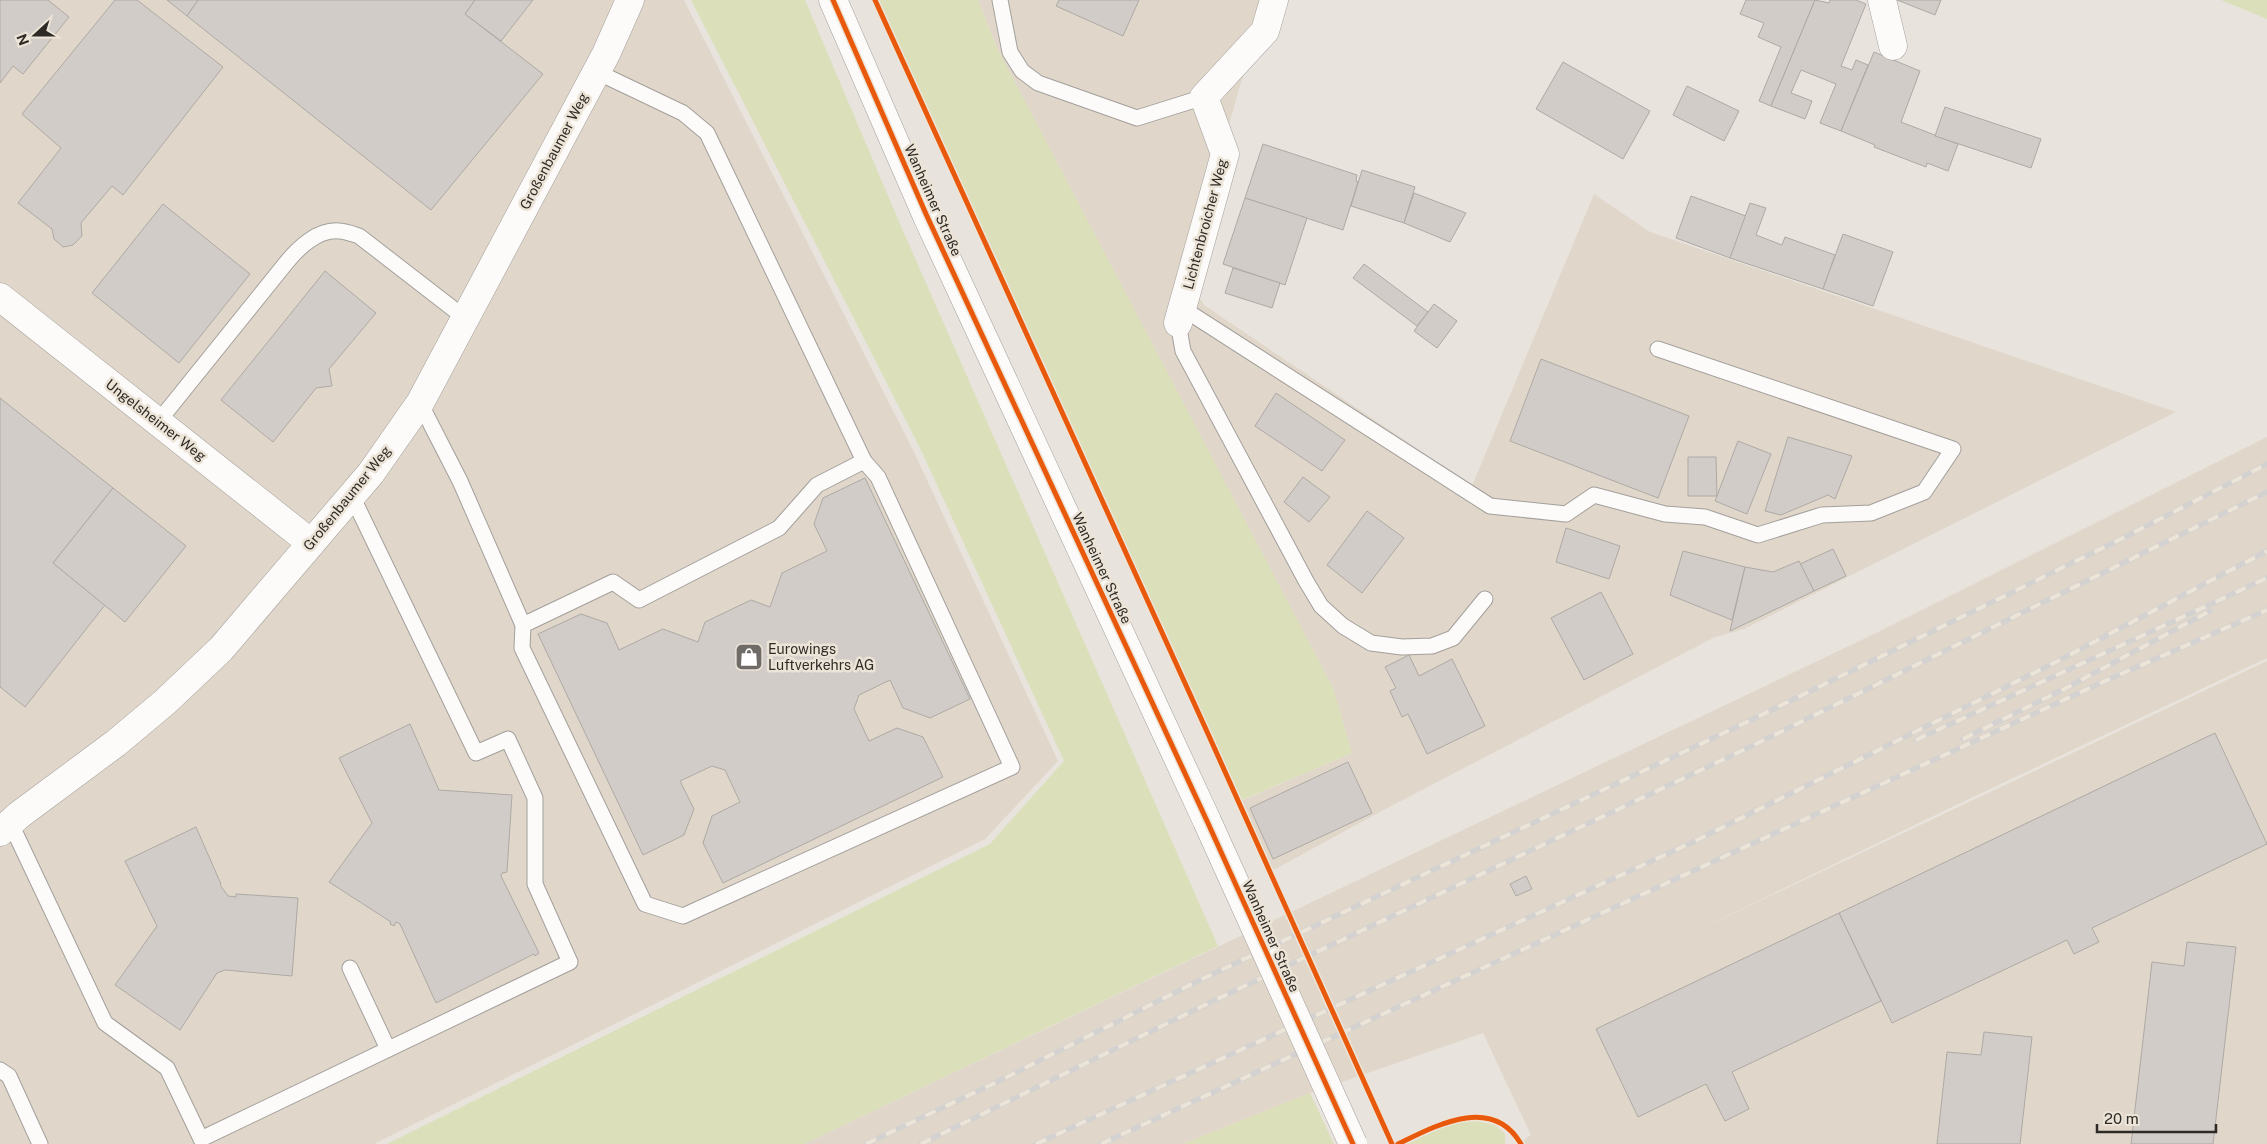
<svg xmlns="http://www.w3.org/2000/svg" width="2267" height="1144" font-family="'Public Sans',sans-serif">
<style>
.built{fill:#e0d7ca}
.green{fill:#dbe0ba}
.building{fill:#d1ccc8;stroke:#ada9a4}
.lines{fill:none;stroke-linecap:round;stroke-linejoin:round}
.service-casing{stroke:#a39f9b;stroke-width:17}
.minor-casing{stroke:#a39f9b;stroke-width:29}
.tertiary-casing{stroke:#a39f9b;stroke-width:29}
.service{stroke:#fcfbfa;stroke-width:15}
.minor{stroke:#fcfbfa;stroke-width:28}
.tertiary{stroke:#fcfbfa;stroke-width:28}
.rail-casing{stroke:#d4d2d0;stroke-width:5.5}
.rail{stroke:#ede4d8;stroke-width:4;stroke-dasharray:11;stroke-linecap:butt}
.tertiary-bridge-casing{stroke:#a39f9b;stroke-width:29;stroke-linecap:butt}
.tertiary-bridge{stroke:#fcfbfa;stroke-width:28}
.cycleway-casing{stroke:#ede4d8;stroke-width:8}
.cycleway{stroke:#e8590c;stroke-width:5}
.labels{text-anchor:middle;dominant-baseline:central;stroke-width:5;stroke-linejoin:round;paint-order:stroke}
.street-label{font-size:14px;fill:#2e2b26;stroke:#ede4d8}
.poi-label{font-size:14px;fill:#2e2b26;stroke:#ede4d8;text-anchor:start}
</style>
<rect width="100%" height="100%" fill="#e8e3dd"/>
<!-- built -->
<g class="built">
<path d="M0,0H684L913,450L1058,761L985,839L374,1144H0Z"/>
<path d="M978,0H1265L1185,276L1204,305L1472,486L1594,194L1650,232L2176,412L1744,629L1715,637L1374,815L1272,871L1241,801L1352,753L997,48Z"/>
<path d="M2267,437V658L1952,807L1677,940L2267,661V1144H1526L1524,1140L1531,1135L1483,1033L1310,1093L1183,1144H804L1870,636Z"/>
</g>
<!-- green -->
<g class="green">
<path d="M691,0H805L900,224L1218,946L804,1144H387L990,844L1064,761L920,448Z"/>
<path d="M878,0H978L997,48L1333,688L1352,753L1242,800L1000,273Z"/>
<path d="M2221,0H2267V19Z"/>
<path d="M1310,1093L1334,1144H1183Z"/>
<path d="M1476,1121L1495,1125L1505,1134V1144H1407C1430,1133 1450,1122 1476,1121Z"/>
</g>
<!-- building -->
<g class="building">
<path d="M0,0H48L69,17L23,74L13,66L0,83Z"/>
<path d="M115,0H137L223,67L123,195L112,186L81,223L82,236L73,245L63,247L54,239L52,229L18,203L61,148L22,114Z"/>
<path d="M167,0H198L187,16Z"/>
<path d="M198,0H475L465,14L543,74L431,210L187,16Z"/>
<path d="M475,0H533L501,41L465,14Z"/>
<path d="M1059,0H1139L1123,36L1056,6Z"/>
<path d="M1746,0H1815L1771,106L1759,101L1781,47L1758,37L1764,23L1740,14Z"/>
<path d="M1815,0L1829,3L1830,0H1856L1866,4L1841,66L1852,70L1856,60L1868,65L1841,131L1820,123L1836,84L1801,70L1791,93L1812,101L1805,119L1771,106Z"/>
<path d="M1897,0H1941L1935,15Z"/>
<path d="M1874,52L1920,71L1901,122L1958,144L1948,171L1927,163L1926,167L1874,147L1875,145L1841,131Z"/>
<path d="M1563,62L1650,111L1623,159L1536,109Z"/>
<path d="M1687,86L1739,111L1724,141L1673,115Z"/>
<path d="M1945,107L2041,139L2031,168L1935,136Z"/>
<path d="M1263,144L1357,175L1356,181L1358,182L1343,230L1245,198Z"/>
<path d="M1362,170L1415,187L1404,223L1351,206Z"/>
<path d="M1414,193L1466,213L1450,242L1404,223Z"/>
<path d="M1691,196L1746,216L1730,258L1676,238Z"/>
<path d="M1245,198L1307,218L1285,285L1223,264Z"/>
<path d="M1750,203L1766,208L1756,235L1782,245L1785,237L1835,255L1823,289L1730,258Z"/>
<path d="M163,204L250,274L179,363L92,293Z"/>
<path d="M1843,234L1893,252L1873,306L1823,289Z"/>
<path d="M1364,264L1428,312L1417,326L1353,278Z"/>
<path d="M1233,268L1280,283L1272,308L1225,293Z"/>
<path d="M325,271L376,313L329,369L332,386L316,388L273,442L221,400Z"/>
<path d="M1434,304L1457,321L1437,348L1414,331Z"/>
<path d="M1541,359L1689,416L1658,498L1510,441Z"/>
<path d="M1276,393L1345,440L1322,471L1255,426Z"/>
<path d="M0,398L113,488L53,563L105,605L25,707L0,687Z"/>
<path d="M1788,437L1852,456L1835,499L1828,495L1781,515L1765,511Z"/>
<path d="M1738,441L1771,454L1747,514L1715,501Z"/>
<path d="M1688,457H1716L1717,496H1688Z"/>
<path d="M1303,477L1330,497L1309,522L1284,502Z"/>
<path d="M865,478L970,699L930,718L903,708L890,680L859,695L854,709L869,741L897,728L923,737L943,777L723,883L703,843L712,816L740,802L725,770L712,766L680,781L694,809L684,835L643,855L538,634L581,614L607,623L619,650L663,629L698,642L705,622L751,600L770,607L782,573L827,551L814,524L823,498Z"/>
<path d="M113,488L186,546L125,622L53,563Z"/>
<path d="M1367,511L1404,538L1362,593L1327,565Z"/>
<path d="M1566,528L1620,546L1609,579L1556,562Z"/>
<path d="M1833,549L1846,576L1814,591L1800,564Z"/>
<path d="M1683,551L1745,567L1732,620L1670,595Z"/>
<path d="M1799,561L1814,591L1730,631L1745,567L1773,572Z"/>
<path d="M1601,592L1633,654L1584,680L1551,618Z"/>
<path d="M1409,655L1419,676L1452,659L1485,726L1427,754L1408,714L1402,717L1390,691L1396,688L1385,667Z"/>
<path d="M410,724L439,790L512,795L507,872L502,873L501,876L539,953L535,956L534,954L436,1003L400,924L396,922L394,926L390,924L391,922L329,882L372,823L339,758Z"/>
<path d="M2215,733L2267,844L2092,928L2099,942L2074,954L2067,940L1892,1023L1839,913Z"/>
<path d="M1348,762L1372,813L1273,859L1250,808Z"/>
<path d="M196,827L221,884L220,885L228,896L236,897V894L298,898L292,976L225,970L217,973L180,1030L115,985L157,926L125,861Z"/>
<path d="M1526,876L1532,889L1516,896L1510,884Z"/>
<path d="M1839,913L1881,1001L1732,1072L1749,1109L1725,1121L1706,1084L1638,1117L1596,1029Z"/>
<path d="M2187,942L2236,947L2213,1144H2131L2152,962L2184,966Z"/>
<path d="M1984,1032L2032,1037L2020,1144H1937L1947,1052L1981,1055Z"/>
</g>
<g class="lines">
<defs>
<g id="service">
<path d="M1000,0L1010,52L1022,71L1038,83L1137,118L1204,97"/>
<path d="M1182,308L1490,506L1566,514L1594,495L1665,514L1705,517L1758,535L1822,515L1871,513L1924,492L1953,449L1658,349"/>
<path d="M1178,323L1183,351L1306,581L1321,606L1343,626L1371,643L1402,647L1432,646L1453,638L1485,599"/>
<path d="M420,403L460,481L523,625L613,582L639,600L779,528L817,485L864,461L707,133L683,113L597,72"/>
<path d="M158,422L286,263C298,248 318,229 339,231C345,231 353,234 359,236L465,318"/>
<path d="M523,625L522,648L645,904L683,916L1012,767L878,477L864,461"/>
<path d="M10,822L105,1023L167,1068L201,1139L570,962L535,884V798L508,739L476,753L352,496"/>
<path d="M350,968L388,1049"/>
<path d="M0,1070L9,1076L40,1144"/>
</g>
<g id="minor">
<path d="M1882,0L1893,46"/>
<path d="M0,297L311,543"/>
<path d="M1178,323L1225,154L1204,97L1265,31L1274,0"/>
<path d="M0,832L19,815L116,743L165,702L221,649L371,473L420,403L606,54L630,0"/>
</g>
<path id="tertiary" d="M833,0L926,214L1207,821"/>
</defs>
<!-- service casing -->
<use href="#service" class="service-casing"/>
<!-- minor casing -->
<use href="#minor" class="minor-casing"/>
<!-- tertiary casing -->
<use href="#tertiary" class="tertiary-casing"/>
<!-- service -->
<use href="#service" class="service"/>
<!-- minor -->
<use href="#minor" class="minor"/>
<!-- tertiary -->
<use href="#tertiary" class="tertiary"/>
<defs>
<g id="rail">
<path d="M1963,739L2068,687L2210,611"/>
<path d="M1916,740L2267,578"/>
<path d="M866,1144L999,1081L1200,980L1747,722L2121,539L2267,464"/>
<path d="M921,1144L1213,1001L1756,744L2267,492"/>
<path d="M1036,1144L1693,842L2058,661L2267,551"/>
<path d="M1101,1144L2105,681L2267,610"/>
</g>
</defs>
<!-- rail casing -->
<use href="#rail" class="rail-casing"/>
<!-- rail -->
<use href="#rail" class="rail"/>
<defs>
<path id="tertiary-bridge" d="M1207,821L1353,1144"/>
</defs>
<!-- tertiary-bridge casing -->
<use href="#tertiary-bridge" class="tertiary-bridge-casing"/>
<!-- tertiary-bridge -->
<use href="#tertiary-bridge" class="tertiary-bridge"/>
<defs>
<g id="cycleway">
<path d="M833,0L926,214L1207,821L1353,1144"/>
<path d="M875,0L1209,736L1392,1144"/>
<path d="M1398,1144C1435,1126 1492,1094 1521,1144"/>
</g>
</defs>
<!-- cycleway casing -->
<use href="#cycleway" class="cycleway-casing"/>
<!-- cycleway -->
<use href="#cycleway" class="cycleway"/>
</g>
<!-- icons -->
<defs>
<symbol id="shop-square" viewBox="-11 -11 22 22"><rect x="-9" y="-9" width="18" height="18" rx="4" fill="#6f6b66" stroke="#ede4d8"/><path d="M-5-2.5h2.3a2.7 3.5 0 0 1 5.4 0H5L5.5 6h-11ZM-1.5-2.5h3a1.5 2.3 0 0 0-3 0Z" fill="#fff"/></symbol>
</defs>
<g fill-rule="evenodd">
<use href="#shop-square" x="733" y="641" width="32" height="32"/>
</g>
<g class="labels">
<!-- street labels -->
<g class="street-label">
<text transform="translate(554 151) rotate(-62)">Großenbaumer Weg</text>
<text transform="translate(933 200) rotate(66)">Wanheimer Straße</text>
<text transform="translate(1205 224) rotate(-75)">Lichtenbroicher Weg</text>
<text transform="translate(156 420) rotate(38)">Ungelsheimer Weg</text>
<text transform="translate(347 498) rotate(-51)">Großenbaumer Weg</text>
<text transform="translate(1102 568) rotate(65)">Wanheimer Straße</text>
<text transform="translate(1271 936) rotate(66)">Wanheimer Straße</text>
</g>
<!-- poi labels -->
<g class="poi-label">
<text x="768" y="649">Eurowings<tspan x="768" dy="16">Luftverkehrs AG</tspan></text>
</g>
</g>
<!-- north arrow -->
<g transform="translate(35 35) rotate(249)" stroke="#ede4d8" stroke-width="4" paint-order="stroke">
<path d="M0-4L9 19L0 12L-9 19Z" fill="#2e2b26"/>
<text y="-8" font-size="14" font-weight="bold" text-anchor="middle" fill="#2e2b26">N</text>
</g>
<!-- scale -->
<path d="M2097 1124v8h119v-8" fill="none" stroke="#2e2b26" stroke-width="2.5"/>
<text x="2104" y="1124" font-size="15" fill="#2e2b26" stroke="#ede4d8" stroke-width="4" paint-order="stroke">20 m</text>
</svg>
